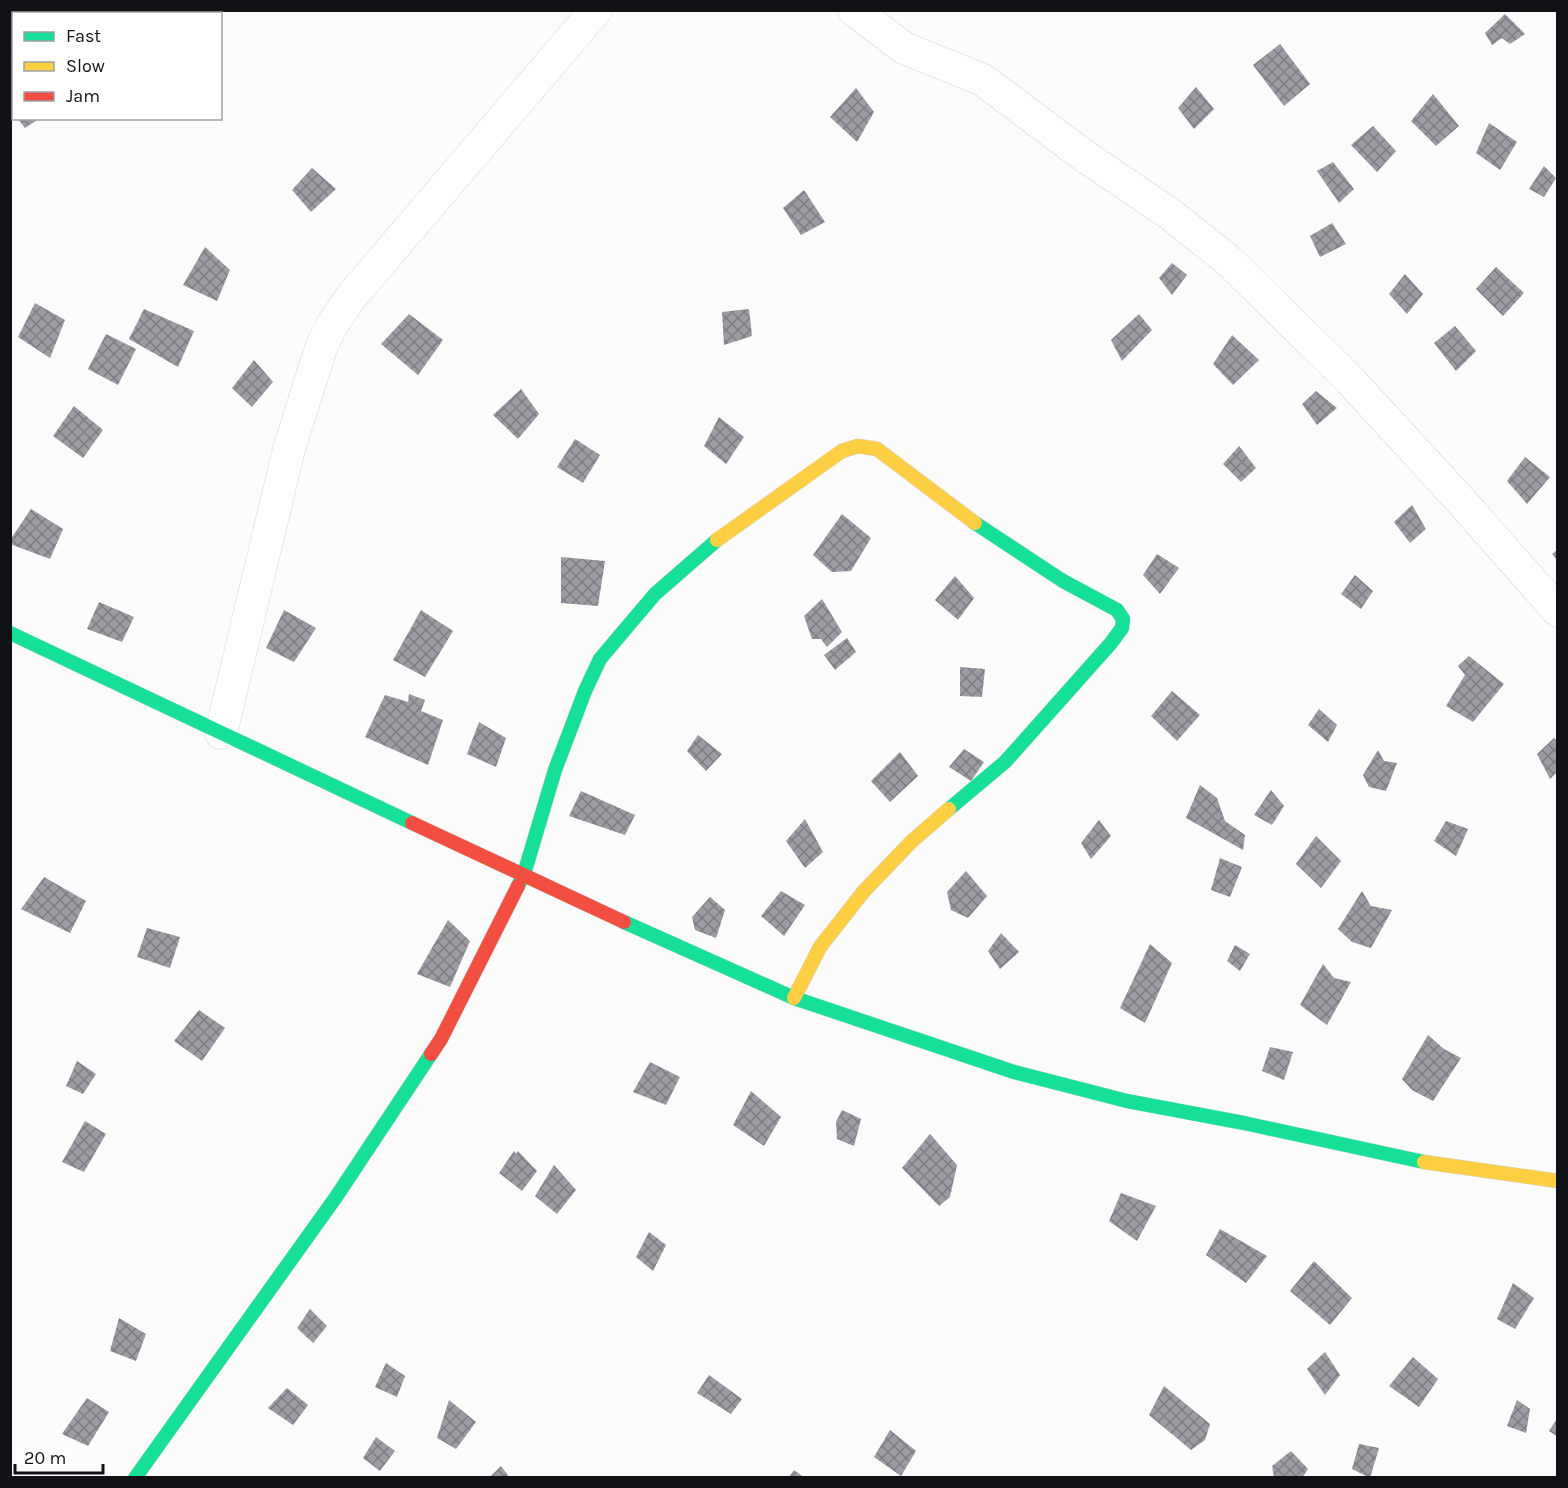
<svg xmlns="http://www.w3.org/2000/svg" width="1568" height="1488" font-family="Karla,sans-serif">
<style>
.building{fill:url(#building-cross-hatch)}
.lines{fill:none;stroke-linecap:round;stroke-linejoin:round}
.street-casing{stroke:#d7d7da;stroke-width:33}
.fast-casing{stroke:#d7d7da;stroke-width:15}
.slow-casing{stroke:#d7d7da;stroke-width:15}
.jam-casing{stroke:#d7d7da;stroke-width:15}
.street{stroke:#fff;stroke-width:32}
.fast{stroke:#16e098;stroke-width:14}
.slow{stroke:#ffcf43;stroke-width:14}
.jam{stroke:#f24e42;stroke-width:14}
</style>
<defs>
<pattern id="building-cross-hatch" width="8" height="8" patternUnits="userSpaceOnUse" patternTransform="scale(1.5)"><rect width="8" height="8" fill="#9b9ca2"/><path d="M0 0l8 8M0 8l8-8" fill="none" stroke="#7d7e83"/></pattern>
</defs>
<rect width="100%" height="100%" fill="#fcfcfd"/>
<!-- building -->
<g class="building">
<path d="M1505,14L1525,34L1510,44L1502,38L1492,45L1485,33Z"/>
<path d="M1280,44L1310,84L1284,106L1253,65Z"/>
<path d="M1196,87L1214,109L1194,129L1178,108Z"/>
<path d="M856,88L874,112L857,142L830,117Z"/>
<path d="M1433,94L1459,126L1436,146L1411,121Z"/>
<path d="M14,95V113L10,109V98Z"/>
<path d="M17,118H40L25,128Z"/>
<path d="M1489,123L1517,142L1500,170L1476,153Z"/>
<path d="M1373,126L1396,151L1377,172L1351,145Z"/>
<path d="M1333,162L1354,189L1339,203L1317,171Z"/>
<path d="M1544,166L1556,178L1544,197L1529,189Z"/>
<path d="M312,168L336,189L311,212L292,190Z"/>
<path d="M804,190L825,222L801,235L783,208Z"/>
<path d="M1332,223L1346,244L1320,257L1310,236Z"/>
<path d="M205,247L230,270L217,301L183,285Z"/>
<path d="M1172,263L1187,275L1172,295L1159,278Z"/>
<path d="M1496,267L1524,293L1503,316L1476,289Z"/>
<path d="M1405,274L1423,294L1407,314L1389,294Z"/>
<path d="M35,303L65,320L50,358L18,337Z"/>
<path d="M144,309L194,331L178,367L129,339Z"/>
<path d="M749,309L752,336L724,345L722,312Z"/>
<path d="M409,314L443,340L418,375L381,344Z"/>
<path d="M1139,314L1152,330L1122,361L1111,340Z"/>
<path d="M1455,326L1476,351L1456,371L1434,343Z"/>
<path d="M106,334L136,349L118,385L88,369Z"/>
<path d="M1232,335L1259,360L1233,385L1213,364Z"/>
<path d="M254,360L273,382L252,407L232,388Z"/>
<path d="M521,389L539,414L518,439L493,415Z"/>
<path d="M1316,391L1337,408L1317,425L1302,404Z"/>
<path d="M74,406L103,430L83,458L53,436Z"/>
<path d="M719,417L744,437L726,464L704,446Z"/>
<path d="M575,439L600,455L583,483L557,467Z"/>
<path d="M1239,446L1256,468L1241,482L1223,464Z"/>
<path d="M1525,457L1550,477L1527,504L1507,481Z"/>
<path d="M1412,505L1426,529L1410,543L1394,522Z"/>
<path d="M31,509L63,529L50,559L10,544V540Z"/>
<path d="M842,514L871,538L851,571L832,572L813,555Z"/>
<path d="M1558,549V561L1552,554Z"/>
<path d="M1157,554L1179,568L1160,594L1143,575Z"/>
<path d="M561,557L605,561L598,606L561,603Z"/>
<path d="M1355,575L1373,591L1361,609L1341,594Z"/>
<path d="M955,576L974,598L958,620L935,600Z"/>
<path d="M822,599L842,632L827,647L821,639H812L804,616Z"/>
<path d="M99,602L134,617L122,642L87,629Z"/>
<path d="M284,610L316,628L294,662L266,648Z"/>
<path d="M421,610L453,631L425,677L393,660Z"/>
<path d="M847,638L856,652L835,670L824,655Z"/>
<path d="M1469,656L1504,684L1473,722L1446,706L1465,675L1458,666Z"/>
<path d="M960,667L985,669L982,697L960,696Z"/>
<path d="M1172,691L1200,715L1177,741L1151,716Z"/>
<path d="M409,694L425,700L421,711L443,720L428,765L365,737L385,695L408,702Z"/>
<path d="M1319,709L1337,725L1328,742L1308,725Z"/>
<path d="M479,722L506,738L496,767L467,754Z"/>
<path d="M698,735L722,754L706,771L687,751Z"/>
<path d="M1554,738L1558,742V771L1550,779L1537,754Z"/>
<path d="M964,749L984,762L971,781L949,767Z"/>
<path d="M1378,750L1384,761L1397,763L1386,791L1369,787L1363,775Z"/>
<path d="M900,752L918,776L890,802L871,781Z"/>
<path d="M1200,785L1217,798L1225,821L1245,835L1243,850L1186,818Z"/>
<path d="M1271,790L1284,806L1272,825L1254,815Z"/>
<path d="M581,791L635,815L625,835L569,816Z"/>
<path d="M805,819L823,852L805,868L786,841Z"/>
<path d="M1099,820L1111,836L1091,859L1081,843Z"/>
<path d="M1446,821L1468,829L1456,856L1434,841Z"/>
<path d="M1316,836L1341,861L1321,888L1296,864Z"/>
<path d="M1220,858L1242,867L1230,897L1211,890Z"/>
<path d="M966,871L987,896L968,918L951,910L947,892Z"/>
<path d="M44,877L86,901L70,933L21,909Z"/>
<path d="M781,891L805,905L784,936L761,916Z"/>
<path d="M1362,891L1371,906L1392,910L1371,948L1352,942L1338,929Z"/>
<path d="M710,897L725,910L716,938L695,930L692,917Z"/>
<path d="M448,920L470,941L450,987L417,974Z"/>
<path d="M147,928L180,937L170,968L137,957Z"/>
<path d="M1001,933L1019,952L1000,969L988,951Z"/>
<path d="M1150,944L1172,963L1145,1023L1120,1008Z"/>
<path d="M1235,945L1250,954L1240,971L1227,961Z"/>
<path d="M1323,964L1334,978L1351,982L1327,1025L1300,1005Z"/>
<path d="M199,1010L225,1028L202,1061L174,1041Z"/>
<path d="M1428,1035L1444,1049L1461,1058L1433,1101L1412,1090L1402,1079Z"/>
<path d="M1270,1047L1293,1052L1284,1080L1262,1071Z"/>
<path d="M77,1061L96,1074L83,1094L66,1086Z"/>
<path d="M650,1062L680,1077L666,1105L633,1092Z"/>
<path d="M751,1091L781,1117L764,1146L733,1125Z"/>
<path d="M842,1110L861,1119L854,1146L837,1139L836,1122Z"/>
<path d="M85,1121L106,1134L84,1172L62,1162Z"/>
<path d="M930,1134L957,1165L950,1197L939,1206L902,1168Z"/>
<path d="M514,1151L516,1154L518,1151L537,1171L522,1191L499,1173Z"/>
<path d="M554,1165L576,1190L557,1214L535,1196Z"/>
<path d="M1121,1193L1156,1206L1137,1241L1109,1221Z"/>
<path d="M1220,1229L1267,1256L1246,1283L1206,1255Z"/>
<path d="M649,1232L666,1245L653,1271L636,1257Z"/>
<path d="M1314,1261L1352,1298L1330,1325L1290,1291Z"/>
<path d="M1513,1283L1534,1298L1515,1329L1497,1319Z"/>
<path d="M310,1309L327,1326L313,1343L297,1328Z"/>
<path d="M119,1318L146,1334L136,1361L110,1351Z"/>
<path d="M1325,1352L1340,1375L1325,1395L1307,1369Z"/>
<path d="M1413,1357L1438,1379L1419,1407L1389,1386Z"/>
<path d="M386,1363L405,1376L397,1397L375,1387Z"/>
<path d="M709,1375L742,1399L731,1414L697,1393Z"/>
<path d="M1164,1386L1210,1424L1205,1440L1191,1450L1149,1415Z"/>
<path d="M287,1388L308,1405L293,1425L268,1408Z"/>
<path d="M87,1398L109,1412L88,1446L62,1434Z"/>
<path d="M449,1400L476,1422L456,1449L437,1438Z"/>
<path d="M1517,1400L1530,1409L1526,1433L1507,1426Z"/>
<path d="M1558,1417V1437L1549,1431Z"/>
<path d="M890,1430L916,1451L901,1476L874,1457Z"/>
<path d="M376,1437L395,1451L380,1471L363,1458Z"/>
<path d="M1359,1444L1379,1448L1370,1478L1352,1469Z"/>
<path d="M1291,1451L1308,1469L1302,1478H1274L1272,1466Z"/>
<path d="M501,1466L510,1478H489Z"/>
<path d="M794,1470L805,1478H788Z"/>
</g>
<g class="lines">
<defs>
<g id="street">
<path d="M854,10L904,48L983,80L1083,155L1170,214L1229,261L1348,378L1462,502L1558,611"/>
<path d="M221,733L289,449L321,348L332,325L351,297L596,10"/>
</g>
<g id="fast">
<path d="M10,633L412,823"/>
<path d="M949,809L1005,762L1111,643L1122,628L1123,619L1117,610L1063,581L975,523"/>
<path d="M518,886L524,874L555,770L585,691L600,659L655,594L717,540"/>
<path d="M624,922L794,998L1014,1072L1127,1101L1244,1123L1424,1162"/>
<path d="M135,1478L336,1197L431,1054"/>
</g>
<g id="slow">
<path d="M717,540L842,451L858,446L877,449L975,523"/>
<path d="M794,998L820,947L864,891L912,841L949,809"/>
<path d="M1424,1162L1558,1181"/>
</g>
<g id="jam">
<path d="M412,823L624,922"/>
<path d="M431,1054L441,1039L518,886"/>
</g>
</defs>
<!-- street casing -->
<use href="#street" class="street-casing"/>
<!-- fast casing -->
<use href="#fast" class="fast-casing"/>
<!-- slow casing -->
<use href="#slow" class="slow-casing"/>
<!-- jam casing -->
<use href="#jam" class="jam-casing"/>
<!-- street -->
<use href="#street" class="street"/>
<!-- fast -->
<use href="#fast" class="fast"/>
<!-- slow -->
<use href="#slow" class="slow"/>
<!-- jam -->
<use href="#jam" class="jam"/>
</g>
<!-- border -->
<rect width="1568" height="1488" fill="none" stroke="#101114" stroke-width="24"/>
<!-- legend -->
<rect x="12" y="12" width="210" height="108" fill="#ffffff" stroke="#9fa0a1" stroke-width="1.5"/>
<rect x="24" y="32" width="30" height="9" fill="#16e098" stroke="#9fa0a1" stroke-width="1.5"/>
<text x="66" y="42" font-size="18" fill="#101114">Fast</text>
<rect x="24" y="62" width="30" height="9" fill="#ffcf43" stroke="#9fa0a1" stroke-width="1.5"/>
<text x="66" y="72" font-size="18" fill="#101114">Slow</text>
<rect x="24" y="92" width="30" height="9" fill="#f24e42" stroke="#9fa0a1" stroke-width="1.5"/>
<text x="66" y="102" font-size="18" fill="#101114">Jam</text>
<!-- scale -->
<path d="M15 1464v9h88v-9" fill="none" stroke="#101114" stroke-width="3"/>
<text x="24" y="1464" font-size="18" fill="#101114" stroke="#ffffff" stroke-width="4.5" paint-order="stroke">20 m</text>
</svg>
